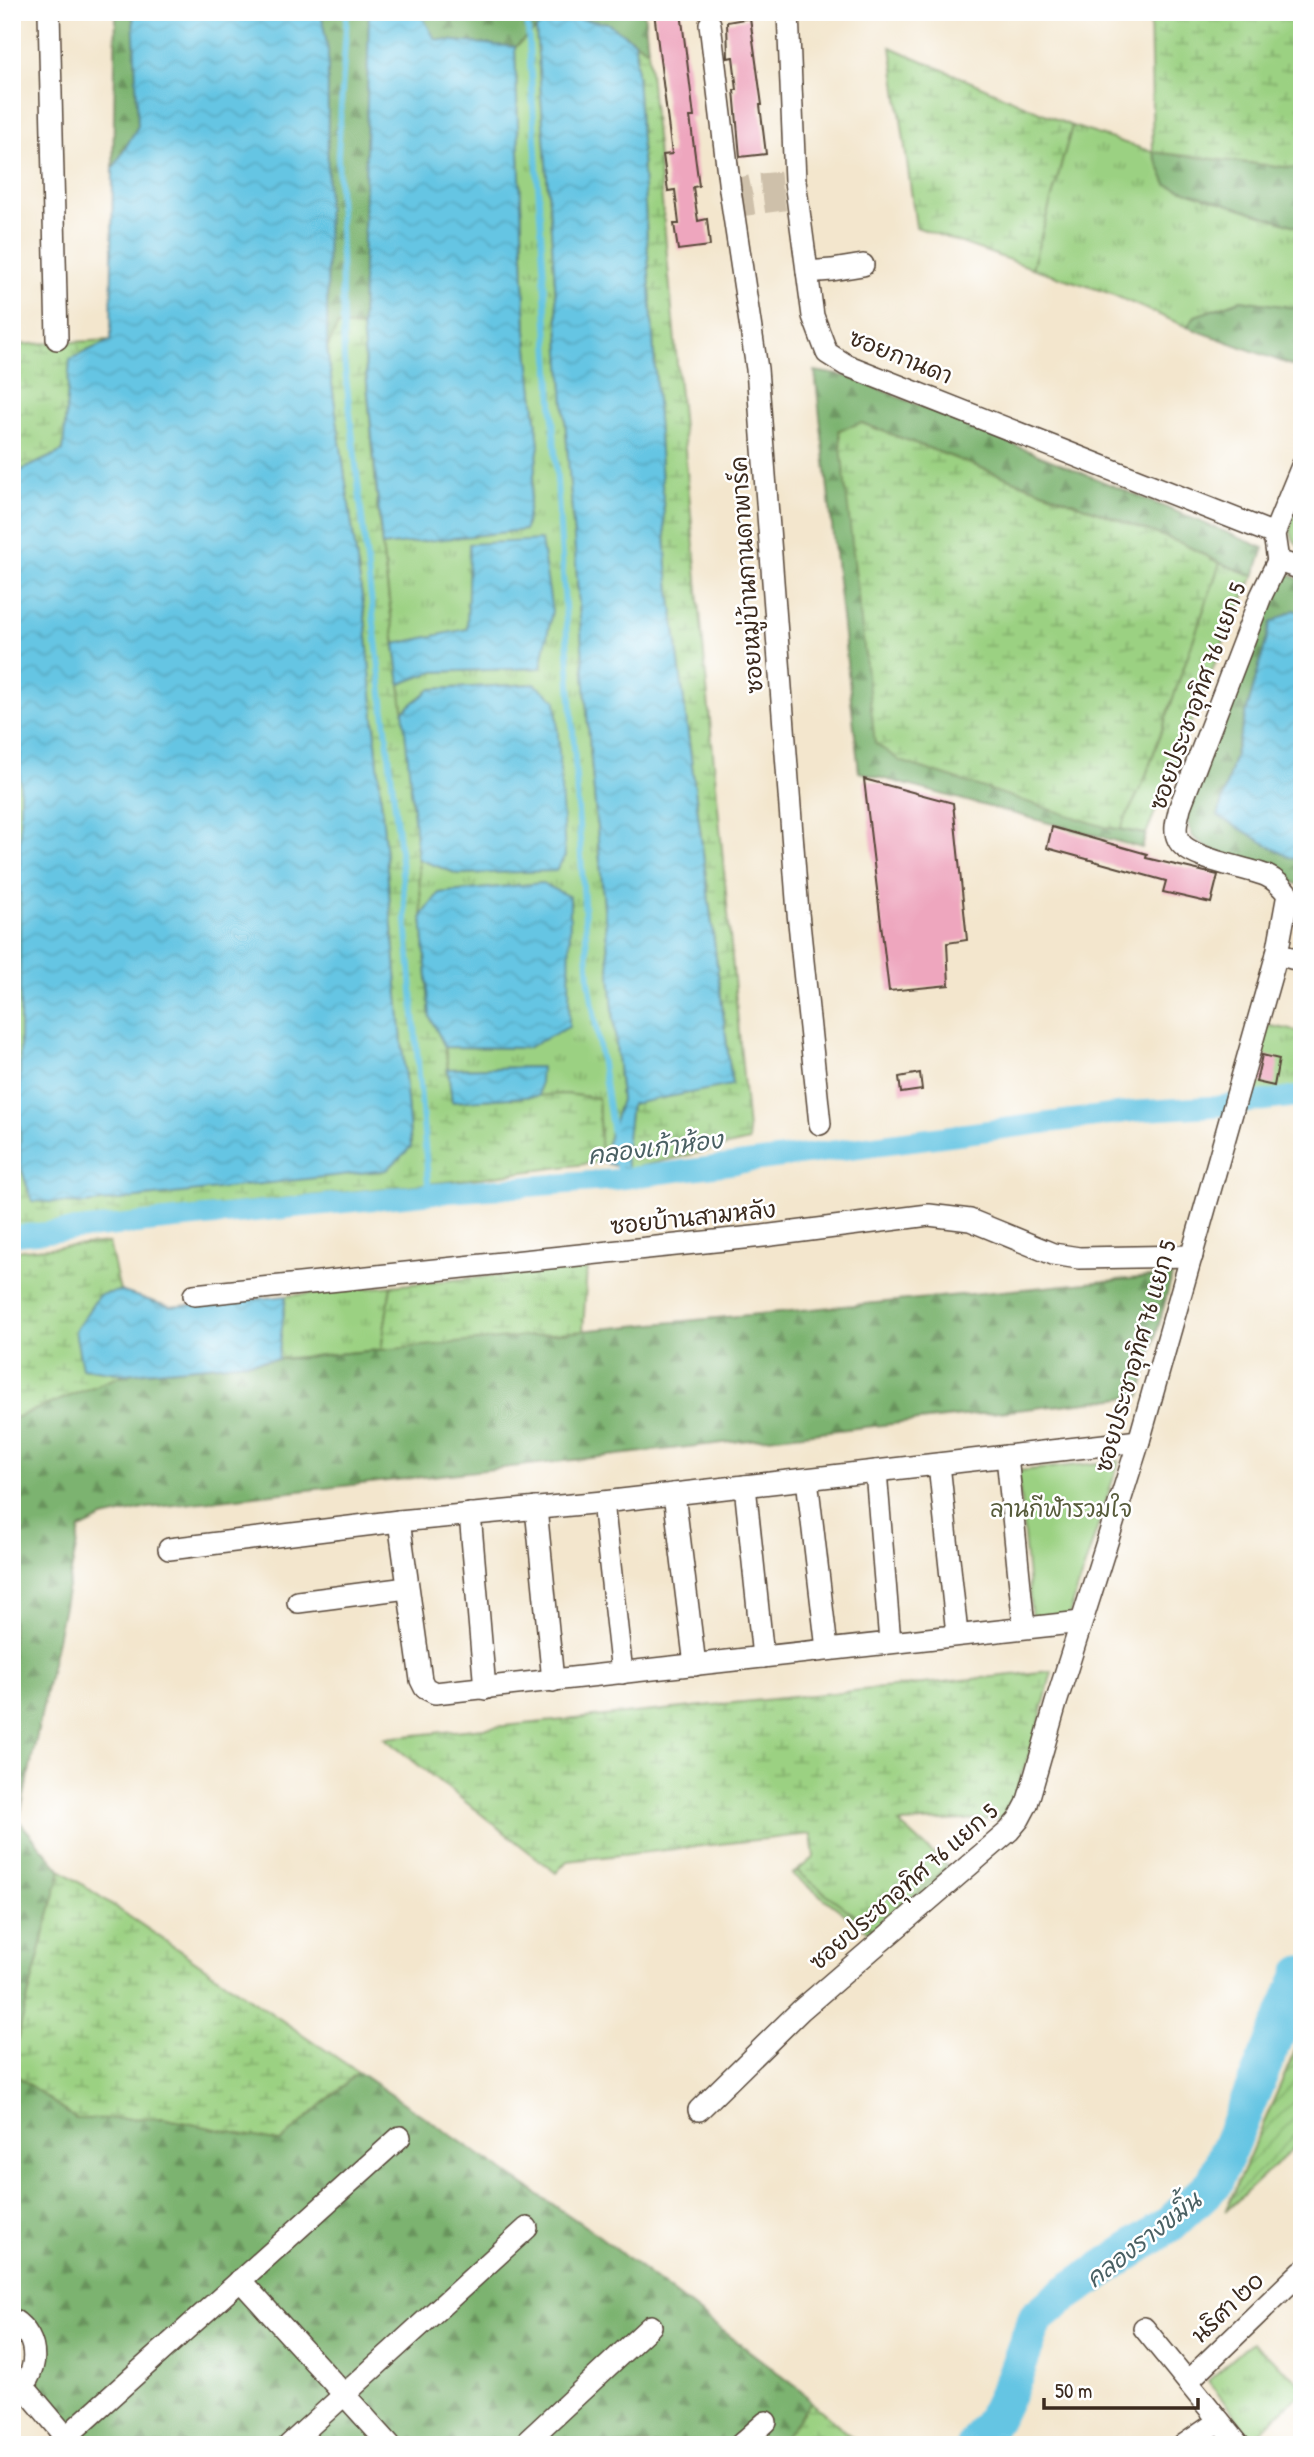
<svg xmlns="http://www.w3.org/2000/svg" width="1314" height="2457" font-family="'Patrick Hand','Playpen Sans Thai',sans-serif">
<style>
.grass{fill:url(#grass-tufts);stroke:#6b7e50;stroke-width:2}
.forest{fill:url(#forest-firs);stroke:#5c6e47;stroke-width:2}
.wetland{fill:url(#wetland-marsh);stroke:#6b7e50;stroke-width:2}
.park{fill:#9bd182;stroke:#6b7e50;stroke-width:2}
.garden{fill:url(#garden-furrows);stroke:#6b7e50;stroke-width:2}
.water{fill:url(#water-waves);stroke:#507880;stroke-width:2}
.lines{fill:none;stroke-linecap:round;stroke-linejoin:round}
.stream{stroke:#65c5e3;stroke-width:6}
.canal{stroke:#65c5e3;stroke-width:21}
.river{stroke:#65c5e3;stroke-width:37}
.building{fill:#eea6be}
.minor-tunnel{stroke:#cec0aa;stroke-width:21;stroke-dasharray:21 10;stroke-linecap:butt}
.minor-casing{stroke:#574638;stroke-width:24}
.minor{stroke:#fff;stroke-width:21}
.labels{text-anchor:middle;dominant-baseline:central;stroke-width:5;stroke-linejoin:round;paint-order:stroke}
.street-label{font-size:23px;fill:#3b2a1e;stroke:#fff}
.park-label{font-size:23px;fill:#585c3c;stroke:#fff}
.water-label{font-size:24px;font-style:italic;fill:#4a6063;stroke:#fff}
</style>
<defs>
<pattern id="grass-tufts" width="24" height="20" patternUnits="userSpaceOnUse" patternTransform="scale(1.75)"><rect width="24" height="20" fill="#9bd182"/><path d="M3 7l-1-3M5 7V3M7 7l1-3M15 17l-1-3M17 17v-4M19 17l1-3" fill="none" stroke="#80aa6a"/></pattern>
<pattern id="forest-firs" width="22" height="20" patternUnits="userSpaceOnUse" patternTransform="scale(1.75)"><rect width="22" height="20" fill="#7cb370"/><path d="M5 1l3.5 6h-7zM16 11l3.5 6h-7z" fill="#67925b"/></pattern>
<pattern id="wetland-marsh" width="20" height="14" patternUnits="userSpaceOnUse" patternTransform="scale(1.75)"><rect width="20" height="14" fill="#9bd182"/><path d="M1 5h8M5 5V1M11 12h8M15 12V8" fill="none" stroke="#80aa6a"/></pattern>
<pattern id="garden-furrows" width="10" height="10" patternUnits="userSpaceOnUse" patternTransform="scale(1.75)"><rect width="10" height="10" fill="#9bd182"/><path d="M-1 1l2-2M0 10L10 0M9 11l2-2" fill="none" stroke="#80aa6a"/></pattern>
<pattern id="water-waves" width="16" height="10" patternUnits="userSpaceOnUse" patternTransform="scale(1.75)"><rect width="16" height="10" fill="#65c5e3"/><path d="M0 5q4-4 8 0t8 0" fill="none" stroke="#59a9c2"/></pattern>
</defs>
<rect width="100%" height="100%" fill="#fff"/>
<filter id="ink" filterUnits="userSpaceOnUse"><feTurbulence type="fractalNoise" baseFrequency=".0143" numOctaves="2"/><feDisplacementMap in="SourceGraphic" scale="14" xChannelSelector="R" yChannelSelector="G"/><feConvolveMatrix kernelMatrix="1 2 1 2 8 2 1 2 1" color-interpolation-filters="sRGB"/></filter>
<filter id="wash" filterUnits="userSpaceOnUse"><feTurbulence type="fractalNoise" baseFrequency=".00686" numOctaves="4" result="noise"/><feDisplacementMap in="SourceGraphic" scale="28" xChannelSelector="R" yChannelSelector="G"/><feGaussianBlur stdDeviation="1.57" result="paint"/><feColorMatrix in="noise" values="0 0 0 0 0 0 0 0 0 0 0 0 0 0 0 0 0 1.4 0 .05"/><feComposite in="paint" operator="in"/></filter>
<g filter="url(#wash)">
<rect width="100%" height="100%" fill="#f3e6cd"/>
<!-- grass -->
<g class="grass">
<path d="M536,29L588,726L621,1100L601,1162L598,1098L565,1094L539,1096L540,1067L448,1069L445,1047L527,1048L542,883L439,893L422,916L418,859L458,874L556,870L565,856L535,684L431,689L403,711L400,684L432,672L541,668L467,629L395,644L382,546L525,529L539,445L526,331L515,47Z"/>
<path d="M1072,126L1153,152L1168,185L1302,228V304L1295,308L1241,300L1195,316L1187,327L1109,293L1032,268Z"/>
<path d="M1220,563L1254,576L1233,619L1146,834L1120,829L1144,781Z"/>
<path d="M1266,1025L1302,1032V1093L1249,1100Z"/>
<path d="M391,1286L381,1350L278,1359L286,1296Z"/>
<path d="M947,1866L953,1870L875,1937L792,1874L797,1871L876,1932Z"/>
<path d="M1252,2342L1302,2384V2392L1253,2439L1208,2381Z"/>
</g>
<!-- forest -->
<g class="forest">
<path d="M116,12H133L138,126L113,169Z"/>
<path d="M321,12H369L362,327L338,325L327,349L328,51Z"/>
<path d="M420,12H644L648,50L607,23L553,15L515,47L434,39Z"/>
<path d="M1153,152L1302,169V228L1167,185Z"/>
<path d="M1241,300L1295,308L1302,304V369L1187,327L1195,316Z"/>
<path d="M815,371L850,377L1264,548L1254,576L1220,563L1183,544L862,423L839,430L1105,827L1146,834L1142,848L859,772Z"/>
<path d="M1282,572L1302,580V613L1294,610L1271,623L1218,815L1287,856L1302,862V886L1205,847L1193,837L1185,815L1272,584Z"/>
<path d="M1172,1275L1140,1396L148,1508L103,1518L80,1529L19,1821L61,1870L12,2060V1942L18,1933L12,1921V1419L125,1374Z"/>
<path d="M12,2072L76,2119L163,2118L280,2142L358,2072L595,2233L803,2392L811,2402L779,2445H90L39,2385L44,2334L12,2313Z"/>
</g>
<!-- wetland -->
<g class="wetland">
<path d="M1150,12H1302V169L1153,152Z"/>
<path d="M635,42L648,50L749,1141L628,1169L625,1156L631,1104L732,1084L667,566Z"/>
<path d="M891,47L1072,126L1032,268L916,227Z"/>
<path d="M338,325L362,327L380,532L410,762L430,1017L445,1047L452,1102L565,1094L598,1098L601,1162L463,1180L14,1227L12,1213V345L111,340L70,360L63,451L20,471V1164L32,1201L411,1147L366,625L327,349Z"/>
<path d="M861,423L1183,544L1220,563L1144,781L1120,829L1105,827L900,761L875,743L839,430Z"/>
<path d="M1302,497V550C1282,531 1292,518 1302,497Z"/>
<path d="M109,1243L120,1291L99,1295L82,1368L125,1374L12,1419V1251Z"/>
<path d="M587,1267L583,1331L381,1350L391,1286Z"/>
<path d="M1052,1671L1037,1731L1007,1818L899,1823L947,1866L876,1932L797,1871L814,1857L811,1834L567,1861L556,1873L384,1738Z"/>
<path d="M61,1870L358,2072L280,2142L163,2118L76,2119L12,2072V2060Z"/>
<path d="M811,2402L862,2445H779Z"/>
</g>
<!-- park -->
<path class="park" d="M1119,1461L1068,1618L1032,1622L1018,1471Z"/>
<!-- garden -->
<path class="garden" d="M1302,2035V2140L1225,2212Z"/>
<!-- water -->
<g class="water">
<path d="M133,12H321L328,51L327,349L366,625L411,1147L387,1170L84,1204L32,1201L20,1164V471L63,451L70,359L111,340L113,169L138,126Z"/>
<path d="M369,12H420L435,39L515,47L526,331L539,445L525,530L382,546L362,327Z"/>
<path d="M552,15L607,23L635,42L667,566L732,1085L631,1104L625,1156L628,1169L601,1162L621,1100L588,726L536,29Z"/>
<path d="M541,540L552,611L541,668L432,672L400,684L395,644L467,629L469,544Z"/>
<path d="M1294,610L1302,613V862L1287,856L1218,816L1271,623Z"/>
<path d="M535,684L556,700L565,856L556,871L458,874L418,859L403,711L431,689Z"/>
<path d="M542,883L570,897L569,1027L527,1048L445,1047L430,1017L422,916L439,893Z"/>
<path d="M541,1067L539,1096L452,1102L448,1069Z"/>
<path d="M120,1291L170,1307L286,1296L278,1359L125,1374L82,1368L75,1331L99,1295Z"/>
</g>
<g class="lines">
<!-- stream -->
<g class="stream">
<path d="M347,12L338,154L344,360L401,860L429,1194"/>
<path d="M527,12L589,981L613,1134"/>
<path d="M617,1158L620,1179"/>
</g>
<!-- canal -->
<path class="canal" d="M12,1236L429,1194L612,1180L1137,1111L1219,1106L1302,1096"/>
<!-- river -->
<path class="river" d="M975,2445L998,2411L1014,2378L1036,2318L1061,2297L1169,2225L1214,2183L1302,1974"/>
</g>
<g id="blocks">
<!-- building -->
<g class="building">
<path d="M654,12H681L694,117H690L699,186L693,187L698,221L707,219L710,246L678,250L674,224H679L675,190L668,191L663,155L672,154Z"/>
<path d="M750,18L762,105H760L766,154L740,157L734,90H737L733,57L728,58L727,22Z"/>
<path d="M864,779L953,803L967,940L947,943L949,985L889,991Z"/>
<path d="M1052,827L1147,854L1146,858L1218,875L1211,903L1163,892L1166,881L1047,848Z"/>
<path d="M1262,1055L1279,1059L1274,1086L1256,1082Z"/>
<path d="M920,1073L922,1090L901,1093L899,1077Z"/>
</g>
</g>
</g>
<g filter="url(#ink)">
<use href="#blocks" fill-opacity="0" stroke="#574638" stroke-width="2"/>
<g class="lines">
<!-- minor-tunnel -->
<g class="minor-tunnel">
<path d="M730,190L759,184L795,181"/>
<path d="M733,207L797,198"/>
</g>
<defs>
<g id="minor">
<path d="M49,12L57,339"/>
<path d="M788,12L795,181L813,316L827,353L846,365L1274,534"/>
<path d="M710,24L730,190L757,369L798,913L820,1124"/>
<path d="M807,272L832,270L863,265"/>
<path d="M1302,466L1274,534L1278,561L1302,569"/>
<path d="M1277,954L1302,961"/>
<path d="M194,1295L763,1236L929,1215L970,1220L1053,1254L1079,1258L1192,1256"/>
<path d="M1007,1456L1024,1627"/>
<path d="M939,1464L957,1634"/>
<path d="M876,1471L890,1642"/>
<path d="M807,1479L827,1649"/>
<path d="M745,1486L763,1657"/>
<path d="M674,1494L695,1665"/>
<path d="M603,1502L622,1673"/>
<path d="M536,1508L553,1681"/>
<path d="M470,1514L485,1689"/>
<path d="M399,1521L421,1680L425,1688L435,1693L1081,1622"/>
<path d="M169,1549L399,1521L603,1502L1139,1441"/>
<path d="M298,1602L407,1588"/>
<path d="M699,2110L801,2010L1009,1831L1019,1819L1027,1804L1056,1703L1139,1441L1277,954L1288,894C1282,887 1276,880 1267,876C1247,867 1187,860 1178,839C1173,829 1178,818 1180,807L1261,596L1278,561"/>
<path d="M240,2280L390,2445"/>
<path d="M12,2319C42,2338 40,2376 12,2395"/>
<path d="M1144,2328L1239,2445"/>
<path d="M1188,2381L1302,2271"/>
<path d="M24,2387L73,2445"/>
<path d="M57,2445L400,2137"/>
<path d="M289,2445L527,2228"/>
<path d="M523,2445L651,2326"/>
<path d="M740,2445L766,2422"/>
<path d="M1184,2445L1219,2421"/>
</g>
</defs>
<!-- minor casing -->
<use href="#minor" class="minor-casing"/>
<!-- minor -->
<use href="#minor" class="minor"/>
</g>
</g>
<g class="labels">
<!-- street labels -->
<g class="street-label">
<text transform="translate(901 356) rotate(22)">ซอยกานดา</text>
<text transform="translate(746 575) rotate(-94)">ซอยหมู่บ้านกานดาพาร์ค</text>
<text transform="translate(1197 696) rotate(-70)">ซอยประชาอุทิศ 76 แยก 5</text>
<text transform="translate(693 1217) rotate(-6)">ซอยบ้านสามหลัง</text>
<text transform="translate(1135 1356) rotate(-74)">ซอยประชาอุทิศ 76 แยก 5</text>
<text transform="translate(903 1886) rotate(-41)">ซอยประชาอุทิศ 76 แยก 5</text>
<text transform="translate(1227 2307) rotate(-44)">นริศา ๒๐</text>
</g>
<!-- park labels -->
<g class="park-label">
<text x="1061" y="1508">ลานกีฬารวมใจ</text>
</g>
<!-- water labels -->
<g class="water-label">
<text transform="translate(655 1147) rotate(-7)">คลองเก้าห้อง</text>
<text transform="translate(1143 2239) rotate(-38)">คลองรางขมิ้น</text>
</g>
</g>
<!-- margin -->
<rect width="1314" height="2457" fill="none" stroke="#fff" stroke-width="42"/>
<!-- scale -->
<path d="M1044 2398v10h154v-10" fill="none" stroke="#3b2a1e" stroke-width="3.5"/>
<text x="1055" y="2398" font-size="21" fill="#3b2a1e" stroke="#ffffff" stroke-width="5" paint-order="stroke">50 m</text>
</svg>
